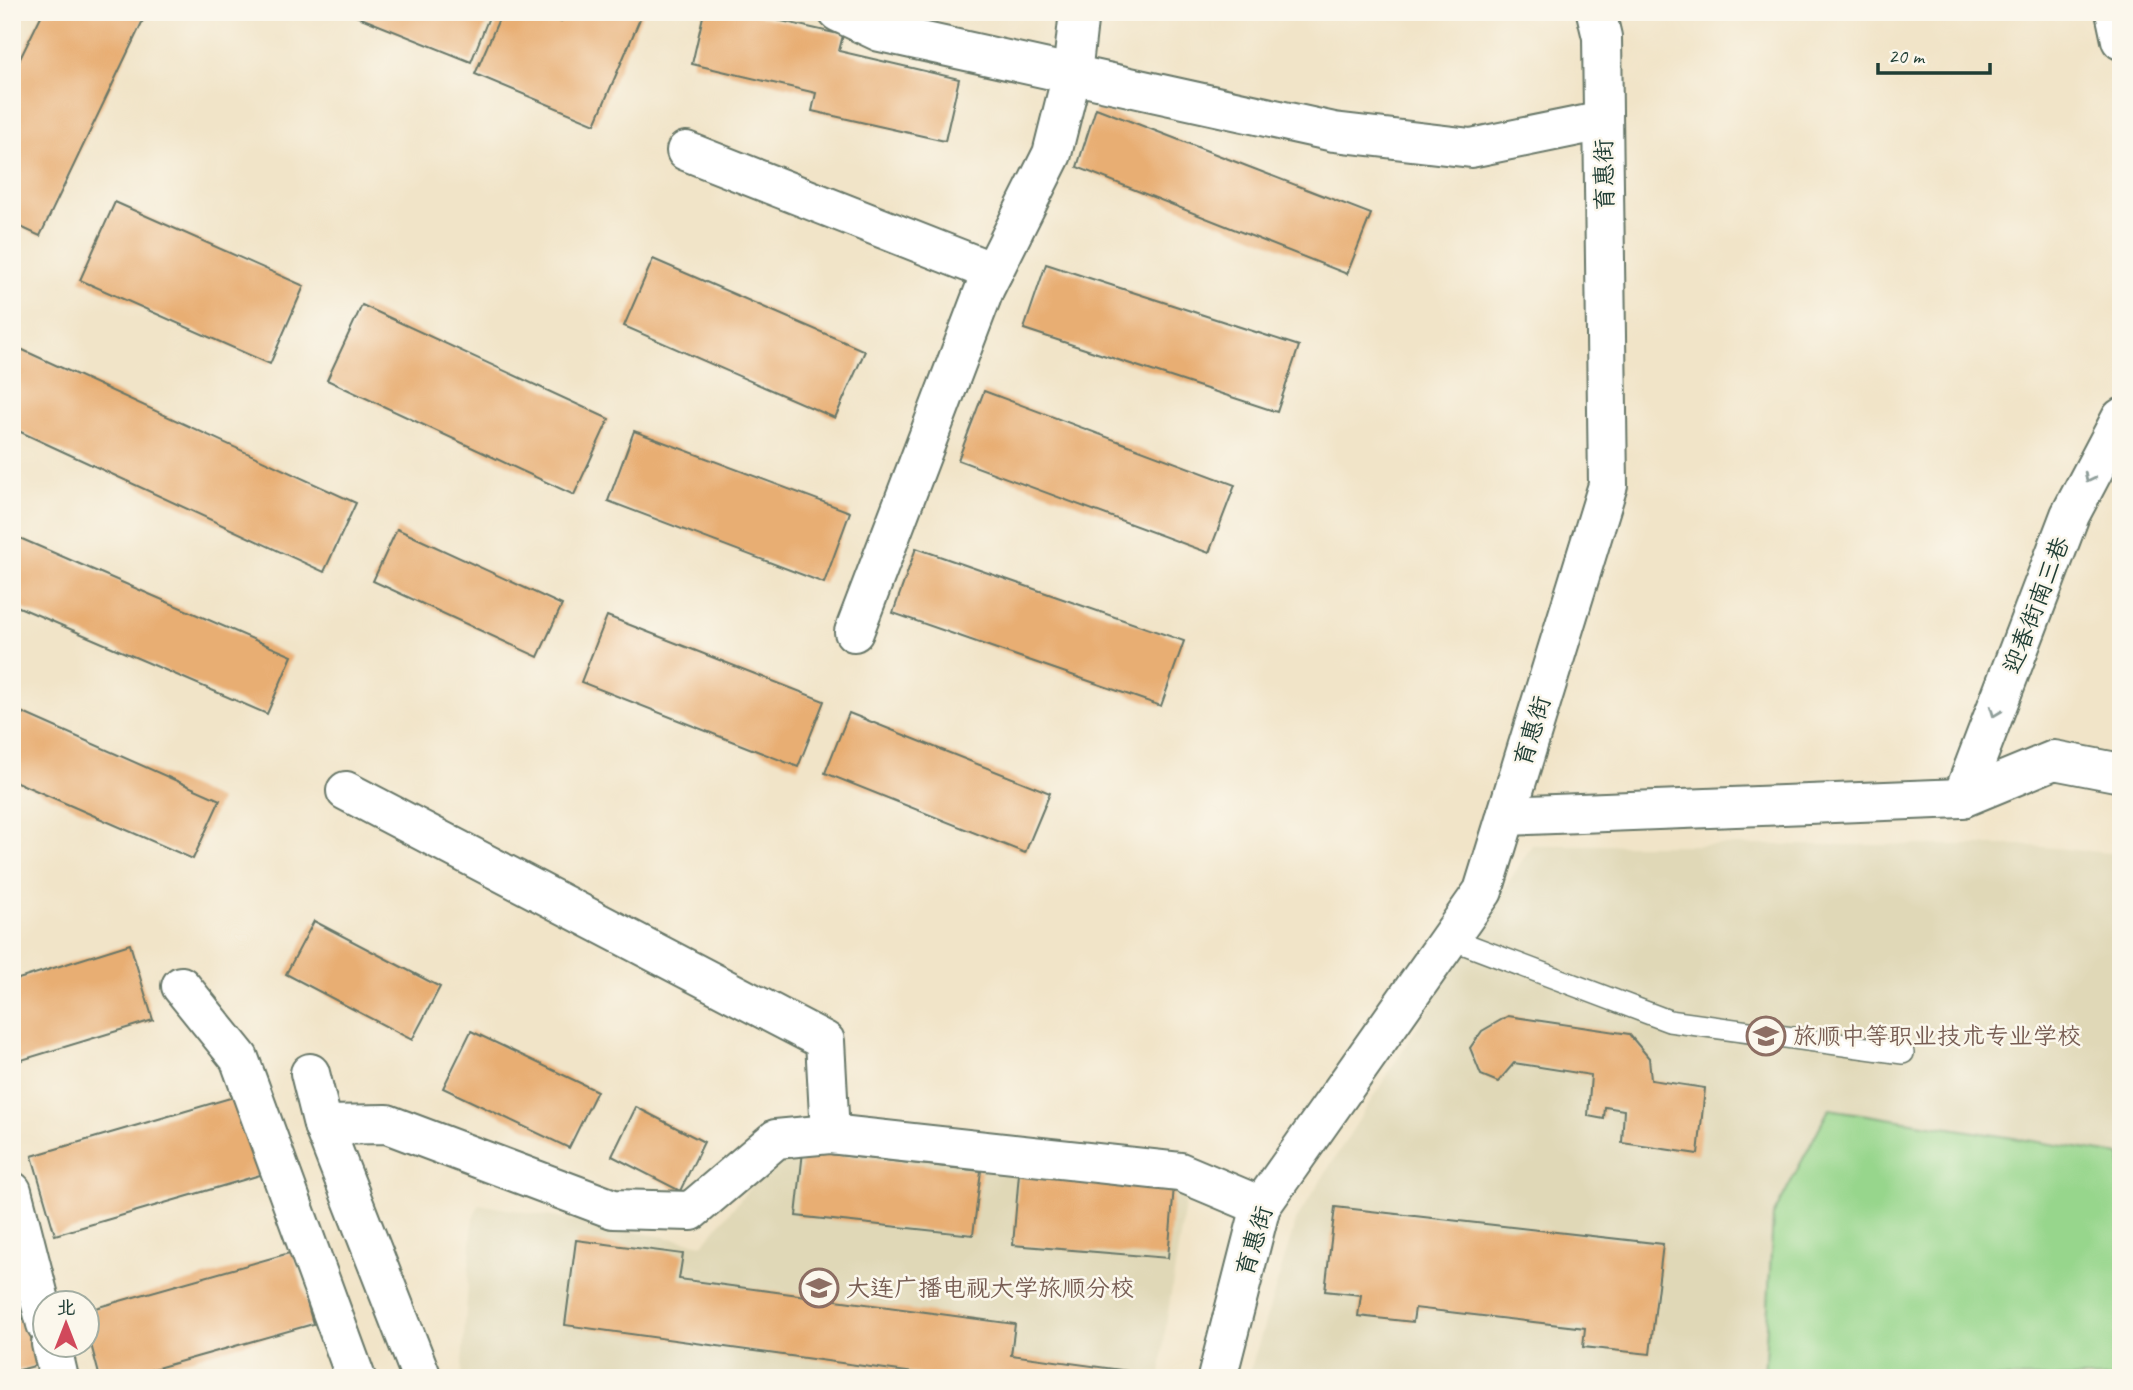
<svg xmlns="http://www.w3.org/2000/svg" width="2133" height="1390" font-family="Caveat,'LXGW WenKai TC',sans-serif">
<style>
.built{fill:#e0d8b7}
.green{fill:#97d68c;stroke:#5b8a60;stroke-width:2}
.building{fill:#e8ae73}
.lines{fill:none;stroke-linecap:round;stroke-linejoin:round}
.lane-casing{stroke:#687768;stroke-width:24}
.street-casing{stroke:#687768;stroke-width:42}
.lane{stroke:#fff;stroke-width:21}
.street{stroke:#fff;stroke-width:38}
.oneway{stroke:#8f9e9a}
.labels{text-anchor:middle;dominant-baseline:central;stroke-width:5;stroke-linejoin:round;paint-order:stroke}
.street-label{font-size:24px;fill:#1f3d34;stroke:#fbf7ec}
.education-label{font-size:24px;fill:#785e54;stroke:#fbf7ec;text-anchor:start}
</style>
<rect width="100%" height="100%" fill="#fbf7ec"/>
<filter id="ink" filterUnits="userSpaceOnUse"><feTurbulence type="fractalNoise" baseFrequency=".0143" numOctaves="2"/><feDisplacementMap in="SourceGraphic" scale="14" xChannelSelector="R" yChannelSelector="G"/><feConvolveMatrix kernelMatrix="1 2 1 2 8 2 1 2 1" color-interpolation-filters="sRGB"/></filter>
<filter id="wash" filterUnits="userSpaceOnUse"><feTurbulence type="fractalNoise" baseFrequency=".00686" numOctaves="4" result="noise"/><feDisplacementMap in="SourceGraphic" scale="28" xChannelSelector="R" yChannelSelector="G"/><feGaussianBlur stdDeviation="1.57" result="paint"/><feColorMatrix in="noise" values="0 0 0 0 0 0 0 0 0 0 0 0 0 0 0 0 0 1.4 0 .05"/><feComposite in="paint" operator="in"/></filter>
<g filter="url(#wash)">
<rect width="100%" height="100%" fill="#f1e4c8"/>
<!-- built -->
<g class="built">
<path d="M1532,845H2021L2121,854V1378H1248L1297,1218Z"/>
<path d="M785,1145L1188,1186L1165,1332L1161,1378H461L473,1218L479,1204L703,1244Z"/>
</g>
<!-- green -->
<path class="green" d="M1829,1109L2121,1155V1378H1764L1773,1216Z"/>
<g id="blocks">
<!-- building -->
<g class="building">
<path d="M43,12H147L40,236L12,223V75Z"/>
<path d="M346,12H491L471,62Z"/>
<path d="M502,12H538L561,22L565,12H643L595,124L475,74Z"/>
<path d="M704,12H742L843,35L839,51L959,79L945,141L812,111L816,93L692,64Z"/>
<path d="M1096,108L1371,214L1347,274L1077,167Z"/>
<path d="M115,202L304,286L270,364L80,280Z"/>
<path d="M653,259L865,351L835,418L624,326Z"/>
<path d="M1046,264L1299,346L1277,412L1024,329Z"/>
<path d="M362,305L609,419L574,495L327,380Z"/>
<path d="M12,345L356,503L324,572L12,428Z"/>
<path d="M984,391L1235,485L1209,553L958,460Z"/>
<path d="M634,431L850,512L824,583L608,501Z"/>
<path d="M397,529L562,605L538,657L373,581Z"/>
<path d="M15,536L292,656L267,714L12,604V543Z"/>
<path d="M916,548L1184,641L1161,706L893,613Z"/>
<path d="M607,616L824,701L798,767L581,682Z"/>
<path d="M12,708L220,800L193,859L12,780Z"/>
<path d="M849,713L1050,793L1025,853L825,773Z"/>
<path d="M314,921L440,987L412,1040L286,974Z"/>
<path d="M130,944L153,1020L12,1063V981Z"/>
<path d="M1508,1016L1629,1034L1649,1058L1651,1080L1705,1088L1698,1154L1622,1143L1624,1110L1605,1107L1604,1119L1588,1116L1591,1075L1514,1063L1498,1082L1481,1075L1470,1048L1482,1031Z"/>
<path d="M471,1031L597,1091L569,1148L443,1088Z"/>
<path d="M244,1094L267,1173L55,1235L32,1156Z"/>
<path d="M636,1107L704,1142L680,1191L612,1156Z"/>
<path d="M803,1151L981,1171L973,1235L796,1216Z"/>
<path d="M1019,1173L1174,1186L1168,1258L1013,1245Z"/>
<path d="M1335,1207L1663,1244L1650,1354L1583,1347L1585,1328L1415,1308L1413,1322L1358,1316L1361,1295L1325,1291Z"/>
<path d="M576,1240L683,1254L679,1279L1015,1324L1011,1355L1151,1374L1150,1378H951L565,1325Z"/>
<path d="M293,1252L313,1324L122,1378H100L88,1333V1310Z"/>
<path d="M26,1318L38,1365L12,1372V1321Z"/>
</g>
</g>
</g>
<g filter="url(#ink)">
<use href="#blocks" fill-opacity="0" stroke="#687768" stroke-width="2"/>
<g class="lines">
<defs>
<path id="lane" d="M1449,938L1669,1021L1903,1053"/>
<g id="street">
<path d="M838,12L880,32L1334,132L1471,148L1603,121"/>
<path d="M2115,12L2121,40"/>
<path d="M686,151L993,272"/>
<path d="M854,632L985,288L1052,154L1072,74L1079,12"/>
<path d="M346,791L825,1041L830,1134"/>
<path d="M1962,798L2070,515L2121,418"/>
<path d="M1506,816L1962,798L2054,760L2121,773"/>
<path d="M181,986L239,1058L356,1378"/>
<path d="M310,1073L323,1125L422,1378"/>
<path d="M323,1125L387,1124L613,1209L691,1211L776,1139L830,1134L1180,1172L1261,1206"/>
<path d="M12,1191L46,1324"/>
<path d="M51,1344L59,1378"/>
<path d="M1217,1378L1261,1206L1483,891L1608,485L1602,37L1596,12"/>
</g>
</defs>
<!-- lane casing -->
<use href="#lane" class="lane-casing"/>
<!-- street casing -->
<use href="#street" class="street-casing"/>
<!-- lane -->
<use href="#lane" class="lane"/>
<!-- street -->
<use href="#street" class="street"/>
</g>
<!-- one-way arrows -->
<defs><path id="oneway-chevron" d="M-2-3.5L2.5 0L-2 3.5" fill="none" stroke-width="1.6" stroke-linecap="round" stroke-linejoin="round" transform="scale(1.75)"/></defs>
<g class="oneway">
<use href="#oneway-chevron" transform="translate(2089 478) rotate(117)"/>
<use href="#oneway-chevron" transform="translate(1995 712) rotate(111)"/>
</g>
</g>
<!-- icons -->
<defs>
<symbol id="school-ring" viewBox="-11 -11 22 22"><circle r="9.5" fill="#fbf7ec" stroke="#8d6e63" stroke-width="1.5"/><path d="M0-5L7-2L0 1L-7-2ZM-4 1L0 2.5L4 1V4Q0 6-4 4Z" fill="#8d6e63"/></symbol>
<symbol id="university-ring" viewBox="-11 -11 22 22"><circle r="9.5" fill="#fbf7ec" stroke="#8d6e63" stroke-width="1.5"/><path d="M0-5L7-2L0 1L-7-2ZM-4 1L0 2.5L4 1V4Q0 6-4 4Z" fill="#8d6e63"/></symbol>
</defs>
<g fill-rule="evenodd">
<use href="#school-ring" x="1744" y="1014" width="44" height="44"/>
<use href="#university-ring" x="797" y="1266" width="44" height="44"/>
</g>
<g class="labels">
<!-- street labels -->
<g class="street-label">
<text transform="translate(1604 175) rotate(-91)">育惠街</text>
<text transform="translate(2036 605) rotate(-69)">迎春街南三巷</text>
<text transform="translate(1532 731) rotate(-73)">育惠街</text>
<text transform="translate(1254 1241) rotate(-73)">育惠街</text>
</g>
<!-- education labels -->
<g class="education-label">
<text x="1793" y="1036">旅顺中等职业技术专业学校</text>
<text x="846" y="1288">大连广播电视大学旅顺分校</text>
</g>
</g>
<!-- margin -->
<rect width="2133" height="1390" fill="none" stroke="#fbf7ec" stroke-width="42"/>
<!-- north arrow -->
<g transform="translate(66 1324)"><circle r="33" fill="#fbf7ec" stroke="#a3ada2" stroke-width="2"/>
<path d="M0-5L12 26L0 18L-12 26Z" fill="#d1495b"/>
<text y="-10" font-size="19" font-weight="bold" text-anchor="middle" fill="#1f3d34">北</text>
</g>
<!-- scale -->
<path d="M1878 63v10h112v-10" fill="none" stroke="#1f3d34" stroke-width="3.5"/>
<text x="1888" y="63" font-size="21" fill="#1f3d34" stroke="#fbf7ec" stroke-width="5" paint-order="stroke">20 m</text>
</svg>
